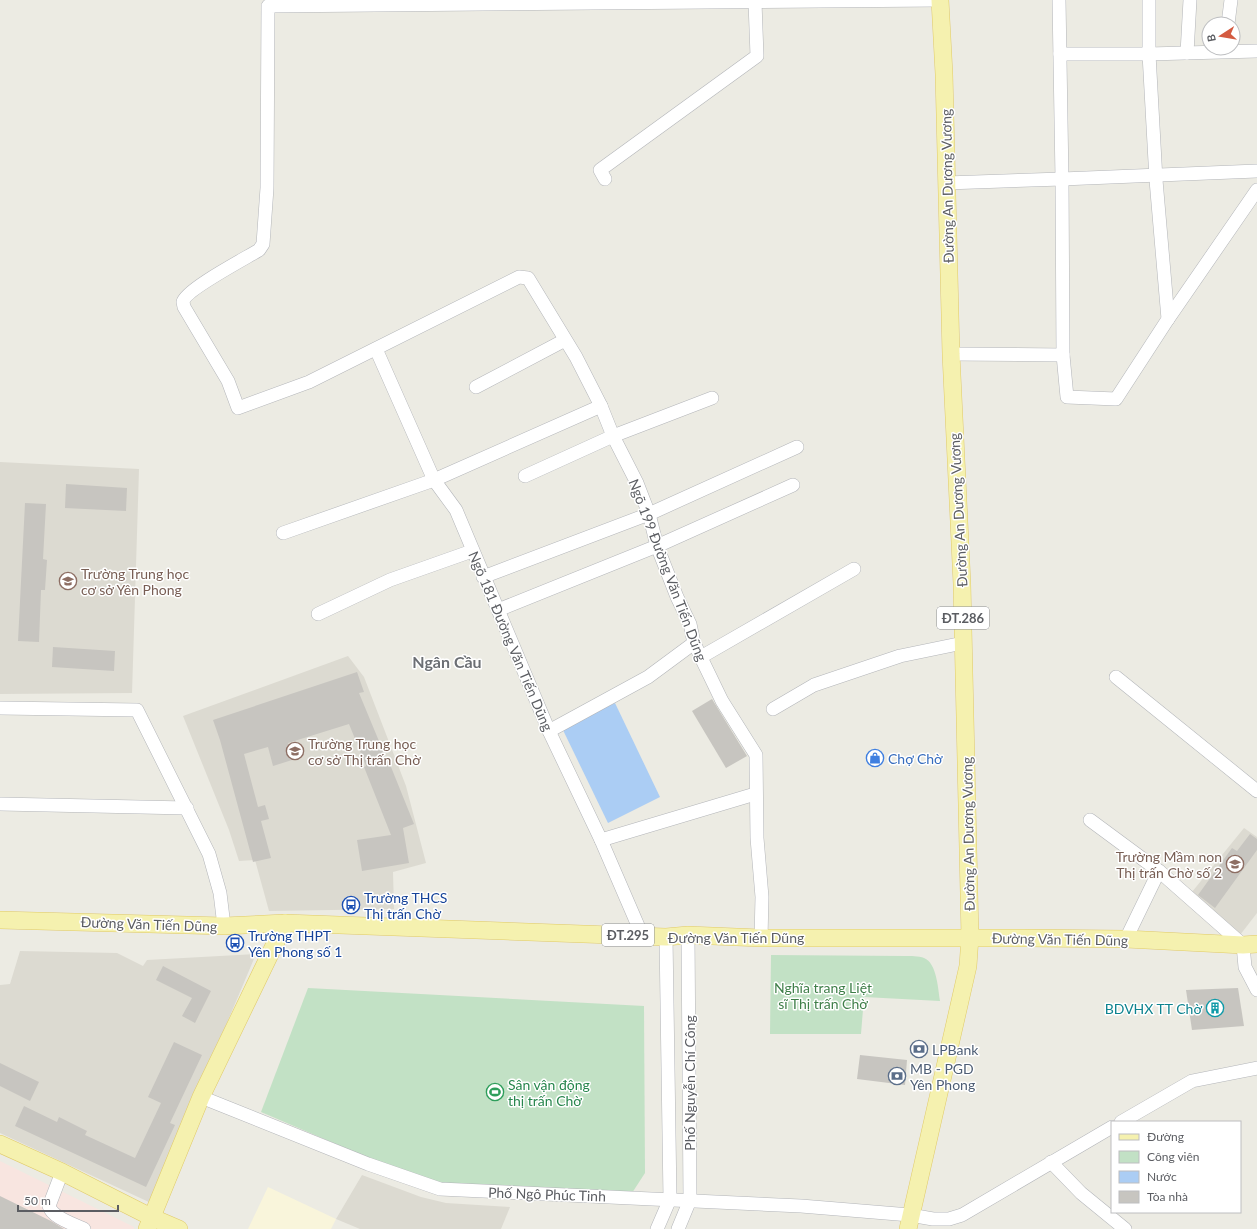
<svg xmlns="http://www.w3.org/2000/svg" width="1257" height="1229" font-family="Lato,sans-serif">
<style>
.commercial{fill:#f9f5db}
.education{fill:#dcdad1}
.medical{fill:#f8e5e0}
.green{fill:#c2e1c5}
.water{fill:#abcdf4}
.building{fill:#c7c5c0}
.lines{fill:none;stroke-linecap:round;stroke-linejoin:round}
.minor-casing{stroke:#b3b5b9;stroke-width:14}
.major-casing{stroke:#e0ca68;stroke-width:18}
.minor{stroke:#fff;stroke-width:13}
.major{stroke:#f5f1af;stroke-width:17}
.labels{text-anchor:middle;dominant-baseline:central;stroke-width:3;stroke-linejoin:round;paint-order:stroke}
.shield{fill:#fff;stroke:#8c8e91;stroke-width:1}
.shield-label{font-size:13px;font-weight:bold;fill:#5b5d62}
.street-label{font-size:14px;fill:#5b5d62;stroke:#fff}
.education-label{font-size:14px;fill:#785e54;stroke:#fff;text-anchor:start}
.shop-label{font-size:14px;fill:#366cbe;stroke:#fff;text-anchor:start}
.transit-label{font-size:14px;fill:#164399;stroke:#fff;text-anchor:start}
.park-label{font-size:14px;fill:#3e7e48;stroke:#fff}
.culture-label{font-size:14px;fill:#0d838f;stroke:#fff;text-anchor:end}
.service-label{font-size:14px;fill:#4e5e75;stroke:#fff;text-anchor:start}
.leisure-label{font-size:14px;fill:#27864d;stroke:#fff;text-anchor:start}
.quarter-label{font-size:16px;font-weight:bold;fill:#6c6f74;stroke:#fff}
</style>
<rect width="100%" height="100%" fill="#ecebe3"/>
<!-- commercial -->
<path class="commercial" d="M268,1187L336,1219L331,1229H248Z"/>
<!-- education -->
<g class="education">
<path d="M0,462L139,469L132,693L0,694Z"/>
<path d="M348,656L364,677L406,786L426,863L393,872L394,909L269,911L255,860L239,861L229,830L183,716Z"/>
<path d="M1244,828L1257,837V913L1240,935L1192,892Z"/>
<path d="M20,951L117,953L143,966L147,960L256,954L151,1203L0,1133V985L10,984Z"/>
<path d="M362,1175L421,1197L446,1203L510,1207L501,1229H360L336,1219Z"/>
</g>
<!-- medical -->
<path class="medical" d="M0,1161L134,1227V1229H0Z"/>
<!-- green -->
<g class="green">
<path d="M771,955L905,956C910,956 919,956 924,958C937,963 938,989 940,1001L864,997L861,1034H770Z"/>
<path d="M308,988L644,1006L645,1173L632,1193L438,1183L385,1165L261,1112Z"/>
</g>
<!-- water -->
<path class="water" d="M615,703L660,797L608,823L562,728Z"/>
<!-- building -->
<g class="building">
<path d="M66,484L127,488L126,511L65,508Z"/>
<path d="M25,503L46,504L43,559L47,560L45,590H41L39,642L18,641Z"/>
<path d="M53,647L115,651L114,671L52,667Z"/>
<path d="M357,672L364,692L359,693L386,758L387,757L414,824L403,828L409,863L362,871L357,840L391,835L364,767L366,766L349,724L288,743L292,760L273,766L268,747L244,754L258,807L265,805L269,819L261,821L271,858L253,862L220,740L213,720Z"/>
<path d="M712,699L747,756L726,768L692,711Z"/>
<path d="M1250,834L1257,839V850L1215,908L1198,895L1232,848L1237,851Z"/>
<path d="M163,966L211,991L195,1023L182,1016L192,998L156,980Z"/>
<path d="M1238,988L1244,1026L1192,1030L1186,990Z"/>
<path d="M174,1042L202,1055L170,1123L175,1125L146,1187L15,1126L24,1106L57,1122L59,1117L87,1131L85,1135L135,1158L161,1103L148,1097Z"/>
<path d="M860,1055L907,1060L905,1085L857,1079Z"/>
<path d="M0,1063L39,1082L30,1101L0,1086Z"/>
<path d="M0,1196L51,1221L64,1229H0Z"/>
</g>
<g class="lines">
<defs>
<g id="minor">
<path d="M1059,0L1062,179L1063,355L1067,397L1116,399L1168,319L1156,180L1149,54V0"/>
<path d="M1228,24L1231,0"/>
<path d="M1187,53L1190,0"/>
<path d="M1060,54H1149L1257,51"/>
<path d="M605,179L600,170L757,56L755,2"/>
<path d="M946,183L1062,179L1257,171"/>
<path d="M1168,319L1257,190"/>
<path d="M376,349L434,480L456,510L549,731L601,840L642,935"/>
<path d="M951,354L1063,355"/>
<path d="M476,387L565,340"/>
<path d="M525,476L613,436L712,398"/>
<path d="M283,533L434,480L601,406"/>
<path d="M483,577L649,514L797,447"/>
<path d="M498,610L657,546L793,485"/>
<path d="M318,614L390,580L472,551"/>
<path d="M701,657L854,569"/>
<path d="M1116,677L1257,791"/>
<path d="M0,708L137,710L209,854L220,893L224,926"/>
<path d="M773,709L814,685L900,656L963,643"/>
<path d="M549,731L648,677L694,643"/>
<path d="M0,804L187,808"/>
<path d="M1090,820L1159,871L1243,945L1245,967L1257,990"/>
<path d="M601,840L755,794"/>
<path d="M761,938L762,897L757,838L756,755L722,701L694,643L690,624L677,597L657,546L649,514L637,483L613,436L601,406L576,357L528,278L519,277L309,382L238,408L228,381L184,307L183,302C185,290 246,258 259,250L263,244L267,188L268,6L939,0"/>
<path d="M1126,939L1159,871"/>
<path d="M201,1097L368,1164L440,1189L801,1206L910,1215L933,1219H949L962,1215L1112,1127"/>
<path d="M1121,1122L1192,1081L1257,1068"/>
<path d="M1051,1162L1081,1193L1125,1229"/>
<path d="M62,1172L49,1206C52,1218 74,1224 84,1229"/>
<path d="M657,1229L670,1199L666,937"/>
<path d="M678,1229L690,1200L688,935"/>
</g>
<g id="major">
<path d="M0,920L224,926L285,923L666,937L688,935L761,938H1025L1126,939L1243,945L1257,944"/>
<path d="M0,1144L62,1172L151,1217L179,1229"/>
<path d="M147,1229L201,1097L285,923"/>
<path d="M908,1229L968,966L970,937L962,584L951,354L944,74L940,0"/>
</g>
</defs>
<!-- minor casing -->
<use href="#minor" class="minor-casing"/>
<!-- major casing -->
<use href="#major" class="major-casing"/>
<!-- minor -->
<use href="#minor" class="minor"/>
<!-- major -->
<use href="#major" class="major"/>
</g>
<!-- icons -->
<defs>
<symbol id="school-ring" viewBox="-11 -11 22 22"><circle r="9.5" fill="#fff" stroke="#8d6e63" stroke-width="1.5"/><path d="M0-5L7-2L0 1L-7-2ZM-4 1L0 2.5L4 1V4Q0 6-4 4Z" fill="#8d6e63"/></symbol>
<symbol id="shop-ring" viewBox="-11 -11 22 22"><circle r="9.5" fill="#fff" stroke="#3f7fe0" stroke-width="1.5"/><path d="M-5-2.5h2.3a2.7 3.5 0 0 1 5.4 0H5L5.5 6h-11ZM-1.5-2.5h3a1.5 2.3 0 0 0-3 0Z" fill="#3f7fe0"/></symbol>
<symbol id="bus-ring" viewBox="-11 -11 22 22"><circle r="9.5" fill="#fff" stroke="#1a4fb4" stroke-width="1.5"/><path d="M-5-6H5V4H4V6H2V4H-2V6H-4V4H-5ZM-3.5-4V0h7V-4ZM-3.5 1.2v1.5H-2V1.2ZM2 1.2v1.5H3.5V1.2Z" fill="#1a4fb4"/></symbol>
<symbol id="building-ring" viewBox="-11 -11 22 22"><circle r="9.5" fill="#fff" stroke="#0f9aa8" stroke-width="1.5"/><path d="M-4-6H4V6H1V3H-1V6H-4ZM-2.5-4.3h1.7v1.8h-1.7ZM.8-4.3h1.7v1.8H.8ZM-2.5-1h1.7V.8h-1.7ZM.8-1h1.7V.8H.8Z" fill="#0f9aa8"/></symbol>
<symbol id="bank-ring" viewBox="-11 -11 22 22"><circle r="9.5" fill="#fff" stroke="#5c6f8a" stroke-width="1.5"/><path d="M-6-4H6V4H-6ZM0-2.3a2.3 2.3 0 1 0 0 4.6a2.3 2.3 0 1 0 0-4.6Z" fill="#5c6f8a"/></symbol>
<symbol id="stadium-ring" viewBox="-11 -11 22 22"><circle r="9.5" fill="#fff" stroke="#2e9e5b" stroke-width="1.5"/><path d="M0-5a6.5 5 0 1 0 0 10a6.5 5 0 1 0 0-10ZM-3.5-1.8h7v3.6h-7Z" fill="#2e9e5b"/></symbol>
</defs>
<g fill-rule="evenodd">
<use href="#school-ring" x="58" y="571" width="20" height="20"/>
<use href="#school-ring" x="285" y="741" width="20" height="20"/>
<use href="#shop-ring" x="865" y="748" width="20" height="20"/>
<use href="#school-ring" x="1225" y="854" width="20" height="20"/>
<use href="#bus-ring" x="341" y="895" width="20" height="20"/>
<use href="#bus-ring" x="225" y="933" width="20" height="20"/>
<use href="#building-ring" x="1205" y="998" width="20" height="20"/>
<use href="#bank-ring" x="909" y="1039" width="20" height="20"/>
<use href="#bank-ring" x="887" y="1066" width="20" height="20"/>
<use href="#stadium-ring" x="485" y="1082" width="20" height="20"/>
</g>
<g class="labels">
<!-- shield labels -->
<g class="shield">
<rect x="937" y="607" width="52" height="22" rx="3"/>
<rect x="602" y="924" width="52" height="22" rx="3"/>
</g>
<g class="shield-label">
<text x="963" y="618">ĐT.286</text>
<text x="628" y="935">ĐT.295</text>
</g>
<!-- street labels -->
<g class="street-label">
<text transform="translate(947 186) rotate(-91)">Đường An Dương Vương</text>
<text transform="translate(958 510) rotate(-93)">Đường An Dương Vương</text>
<text transform="translate(668 570) rotate(69)">Ngõ 199 Đường Văn Tiến Dũng</text>
<text transform="translate(511 641) rotate(67)">Ngõ 181 Đường Văn Tiến Dũng</text>
<text transform="translate(968 834) rotate(-91)">Đường An Dương Vương</text>
<text transform="translate(149 924) rotate(2)">Đường Văn Tiến Dũng</text>
<text x="736" y="937">Đường Văn Tiến Dũng</text>
<text transform="translate(1060 939) rotate(1)">Đường Văn Tiến Dũng</text>
<text transform="translate(689 1083) rotate(-90)">Phố Nguyễn Chí Công</text>
<text transform="translate(547 1194) rotate(2)">Phố Ngô Phúc Tinh</text>
</g>
<!-- education labels -->
<g class="education-label">
<text x="81" y="573">Trường Trung học<tspan x="81" dy="16">cơ sở Yên Phong</tspan></text>
<text x="308" y="743">Trường Trung học<tspan x="308" dy="16">cơ sở Thị trấn Chờ</tspan></text>
<text x="1222" y="856" text-anchor="end">Trường Mầm non<tspan x="1222" dy="16">Thị trấn Chờ số 2</tspan></text>
</g>
<!-- shop labels -->
<g class="shop-label">
<text x="888" y="758">Chợ Chờ</text>
</g>
<!-- transit labels -->
<g class="transit-label">
<text x="364" y="897">Trường THCS<tspan x="364" dy="16">Thị trấn Chờ</tspan></text>
<text x="248" y="935">Trường THPT<tspan x="248" dy="16">Yên Phong số 1</tspan></text>
</g>
<!-- park labels -->
<g class="park-label">
<text x="823" y="987">Nghĩa trang Liệt<tspan x="823" dy="16">sĩ Thị trấn Chờ</tspan></text>
</g>
<!-- culture labels -->
<g class="culture-label">
<text x="1202" y="1008">BDVHX TT Chờ</text>
</g>
<!-- service labels -->
<g class="service-label">
<text x="932" y="1049">LPBank</text>
<text x="910" y="1068">MB - PGD<tspan x="910" dy="16">Yên Phong</tspan></text>
</g>
<!-- leisure labels -->
<g class="leisure-label">
<text x="508" y="1084">Sân vận động<tspan x="508" dy="16">thị trấn Chờ</tspan></text>
</g>
<!-- quarter labels -->
<g class="quarter-label">
<text x="447" y="661">Ngân Cầu</text>
</g>
</g>
<!-- legend -->
<rect x="1111" y="1121" width="130" height="92" fill="#ffffff" stroke="#bdbec0"/>
<rect x="1119" y="1134" width="20" height="6" fill="#f5f1af" stroke="#bdbec0"/>
<text x="1147" y="1141" font-size="12" fill="#5b5d62">Đường</text>
<rect x="1119" y="1151" width="20" height="12" fill="#c2e1c5" stroke="#bdbec0"/>
<text x="1147" y="1161" font-size="12" fill="#5b5d62">Công viên</text>
<rect x="1119" y="1171" width="20" height="12" fill="#abcdf4" stroke="#bdbec0"/>
<text x="1147" y="1181" font-size="12" fill="#5b5d62">Nước</text>
<rect x="1119" y="1191" width="20" height="12" fill="#c7c5c0" stroke="#bdbec0"/>
<text x="1147" y="1201" font-size="12" fill="#5b5d62">Tòa nhà</text>
<!-- north arrow -->
<g transform="translate(1221 36) rotate(258)"><circle r="19" fill="#ffffff" stroke="#bdbec0"/>
<path d="M0-3L7 15L0 10L-7 15Z" fill="#d45b41"/>
<text y="-6" font-size="11" font-weight="bold" text-anchor="middle" fill="#5b5d62">B</text>
</g>
<!-- scale -->
<path d="M18 1205v6h100v-6" fill="none" stroke="#5b5d62" stroke-width="2"/>
<text x="24" y="1205" font-size="12" fill="#5b5d62" stroke="#ffffff" stroke-width="3" paint-order="stroke">50 m</text>
</svg>
